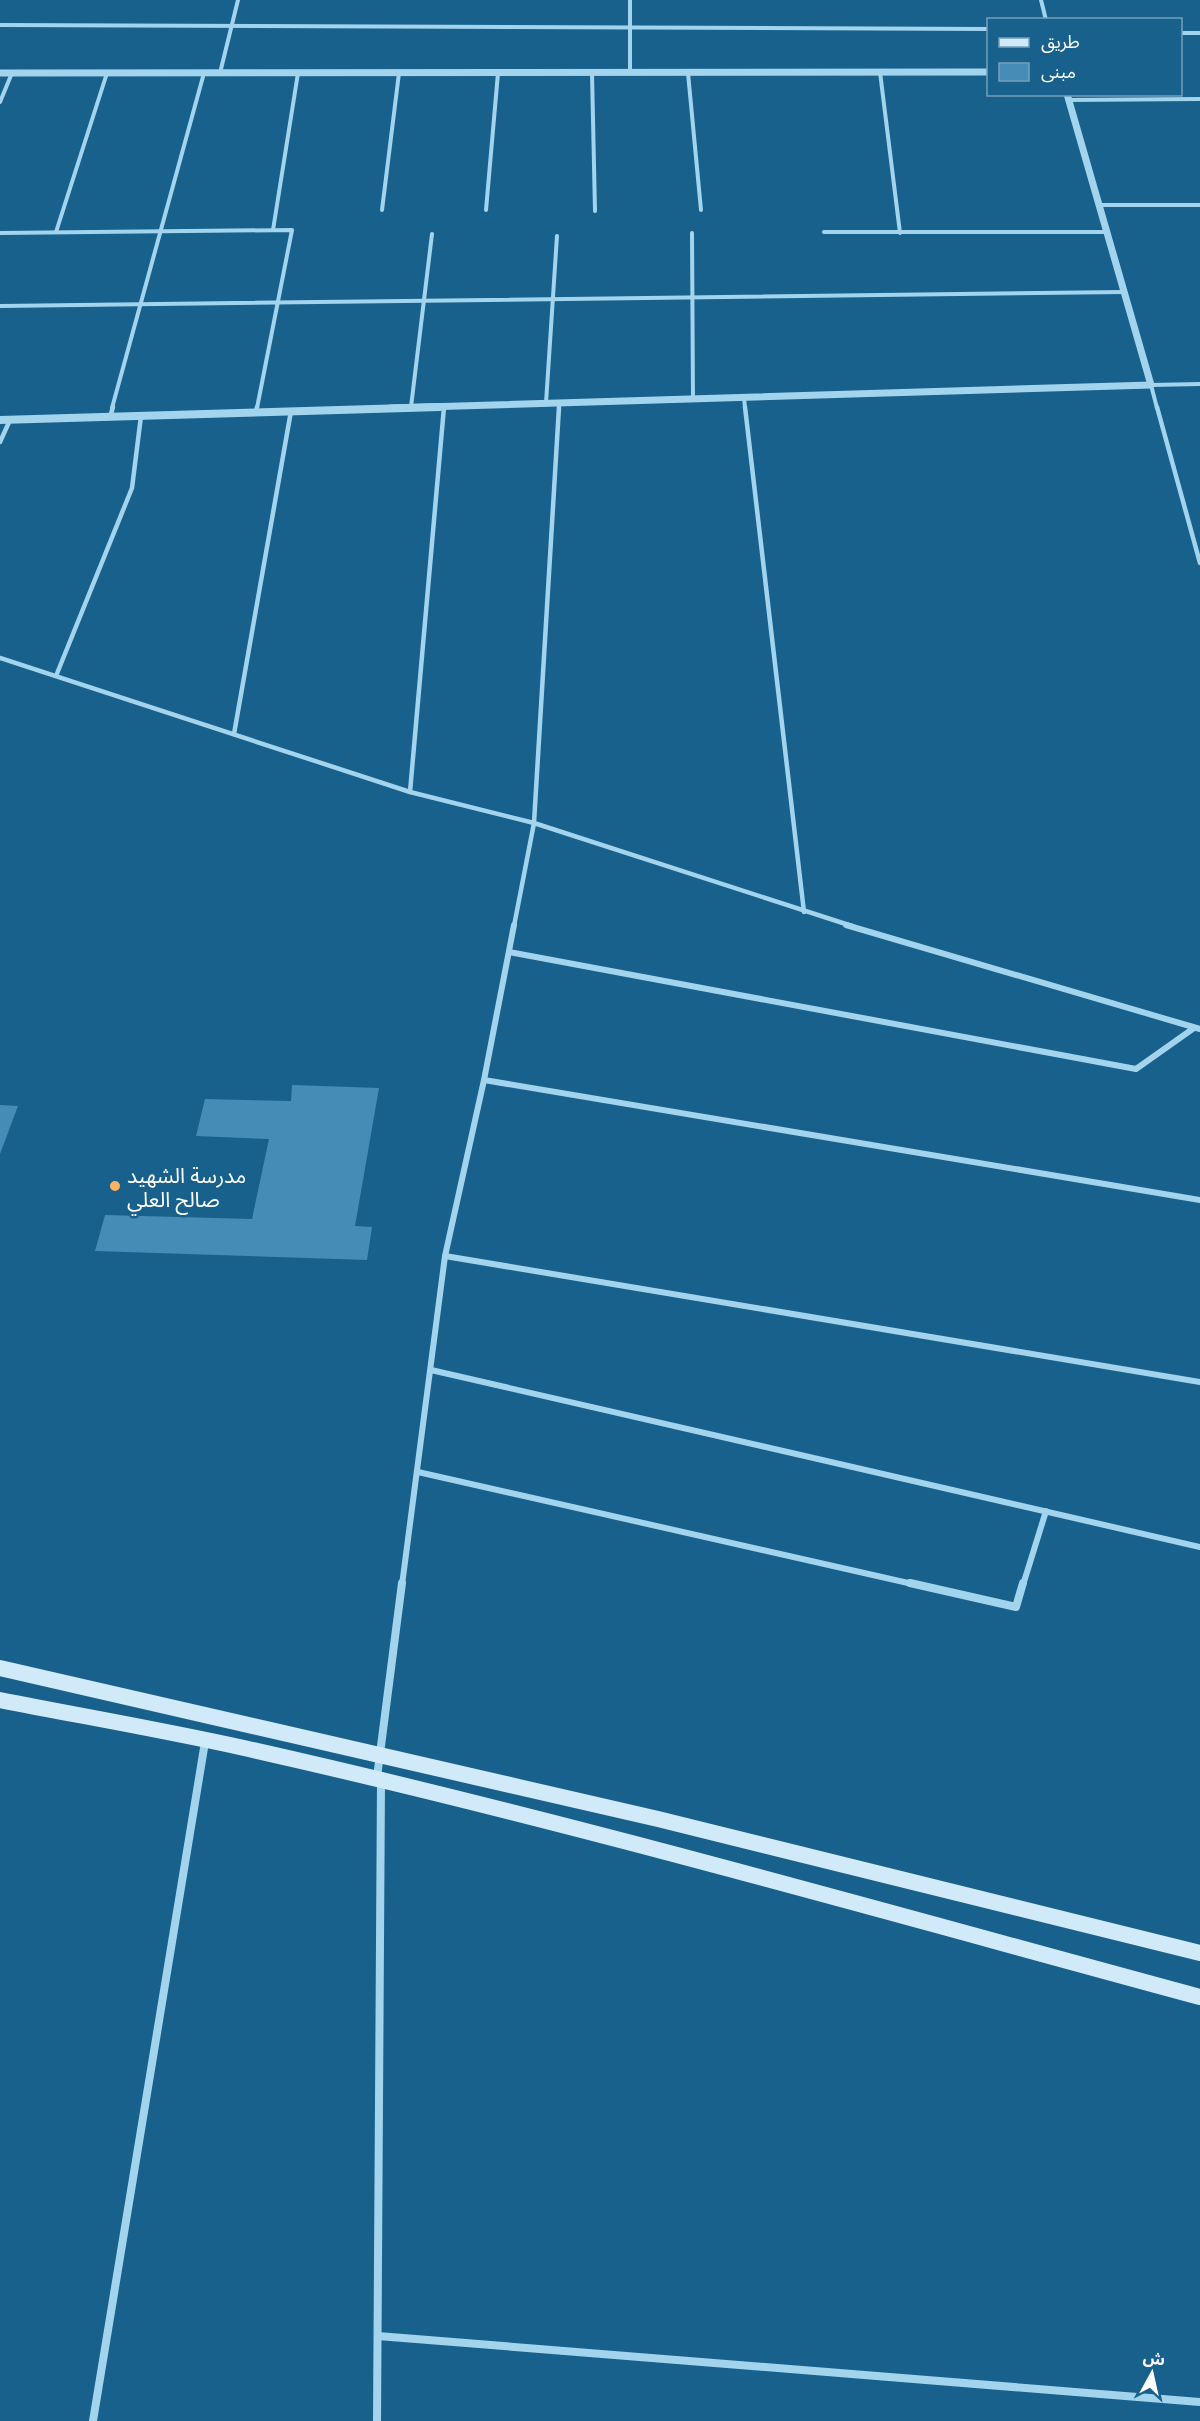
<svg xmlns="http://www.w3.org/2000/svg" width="1200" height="2421" font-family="Lato,'Noto Sans Arabic',sans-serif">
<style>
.building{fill:#458db7}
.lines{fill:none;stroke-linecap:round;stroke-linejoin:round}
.minor-far3{stroke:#a3d4ee;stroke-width:4}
.minor-far2{stroke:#a3d4ee;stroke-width:4.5}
.minor-far1{stroke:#a3d4ee;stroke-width:6}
.minor{stroke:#a3d4ee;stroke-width:8}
.tertiary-far1{stroke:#a3d4ee;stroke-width:7}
.tertiary{stroke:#a3d4ee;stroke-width:8}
.secondary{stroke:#d0eafa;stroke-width:16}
.poi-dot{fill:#ffb260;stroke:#18618c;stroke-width:2}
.labels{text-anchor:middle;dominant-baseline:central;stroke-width:5;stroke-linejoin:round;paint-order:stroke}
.poi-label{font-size:21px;fill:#fff;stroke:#18618c;text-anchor:start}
</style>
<rect width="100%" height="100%" fill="#18618c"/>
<!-- building -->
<g class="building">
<path d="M292,1085L379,1088L355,1226L372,1227L367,1260L95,1251L105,1215L252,1219L269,1139L196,1136L205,1099L291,1101Z"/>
<path d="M0,1105L18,1106L0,1154Z"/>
</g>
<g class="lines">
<!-- minor-far3 -->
<g class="minor-far3">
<path d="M630,0V73"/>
<path d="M1041,0L1046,20"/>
<path d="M0,25L988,29"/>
<path d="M1180,33H1200"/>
<path d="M880,72L900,233"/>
<path d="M220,73L238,0"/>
<path d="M592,73L595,211"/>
<path d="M688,73L701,210"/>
<path d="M1068,100L1200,99"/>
<path d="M0,102L12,73"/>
<path d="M1099,205H1200"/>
<path d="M382,210L399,73"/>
<path d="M486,210L498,73"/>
<path d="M273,230L298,73"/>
<path d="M56,232L107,73"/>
<path d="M824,232H1106"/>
<path d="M0,233L292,230L257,408"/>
<path d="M692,233L693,399"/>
<path d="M0,306L1124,292"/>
<path d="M744,397L745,408"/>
<path d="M546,403L557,236"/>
<path d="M411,407L432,234"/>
<path d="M112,408L204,73"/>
<path d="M559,408V403"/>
<path d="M1157,408L1151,385L1200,384"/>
</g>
<!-- minor-far2 -->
<g class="minor-far2">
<path d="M559,407L534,823L852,926"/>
<path d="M745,407L804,912"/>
<path d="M1157,407L1200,563"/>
<path d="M256,412L257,407"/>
<path d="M110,417L113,407"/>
<path d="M0,442L10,420"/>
<path d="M0,658L410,792L534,823L514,926"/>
<path d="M56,676L132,488L141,416"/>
<path d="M234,734L291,411"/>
<path d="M410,792L444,407"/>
</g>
<!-- minor-far1 -->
<g class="minor-far1">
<path d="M846,925L1200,1029"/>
<path d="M509,952L1136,1069L1194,1028"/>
<path d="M484,1080L1200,1200"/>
<path d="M445,1256L1200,1382"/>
<path d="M431,1370L1200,1547"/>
<path d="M418,1472L917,1585"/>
<path d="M402,1585L445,1256L484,1080L514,925"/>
<path d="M1023,1585L1046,1511"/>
</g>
<!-- minor -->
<g class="minor">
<path d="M910,1583L1016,1607L1023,1583"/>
<path d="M377,1777L402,1583"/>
<path d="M378,2336L1200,2402"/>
<path d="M93,2421L205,1742"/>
<path d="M377,2421L381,1782"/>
</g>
<!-- tertiary-far1 -->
<g class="tertiary-far1">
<path d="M0,73L988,72"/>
<path d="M391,408L1151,385L1067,94"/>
</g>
<!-- tertiary -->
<path class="tertiary" d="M0,420L440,407"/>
<!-- secondary -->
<g class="secondary">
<path d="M0,1668L658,1819L1200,1953"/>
<path d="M0,1700C81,1716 163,1730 244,1748C565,1820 882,1911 1200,1997"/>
</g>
</g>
<!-- markers -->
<circle class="poi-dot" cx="115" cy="1186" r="6"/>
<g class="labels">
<!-- poi labels -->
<g class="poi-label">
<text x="127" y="1174">مدرسة الشهيد<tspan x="127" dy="24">صالح العلي</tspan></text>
</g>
</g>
<!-- legend -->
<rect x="987" y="18" width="195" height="78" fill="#18618c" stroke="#74a0ba" stroke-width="1.5"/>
<rect x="999" y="38" width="30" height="9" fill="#d0eafa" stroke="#74a0ba" stroke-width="1.5"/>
<text x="1041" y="48" font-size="18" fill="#ffffff">طريق</text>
<rect x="999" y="63" width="30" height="18" fill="#458db7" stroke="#74a0ba" stroke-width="1.5"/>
<text x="1041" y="78" font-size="18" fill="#ffffff">مبنى</text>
<!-- north arrow -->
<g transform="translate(1152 2373) rotate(8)" stroke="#18618c" stroke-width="4.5" paint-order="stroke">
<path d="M0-4.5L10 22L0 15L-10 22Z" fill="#ffffff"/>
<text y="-9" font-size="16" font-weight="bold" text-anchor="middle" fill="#ffffff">ش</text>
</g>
</svg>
